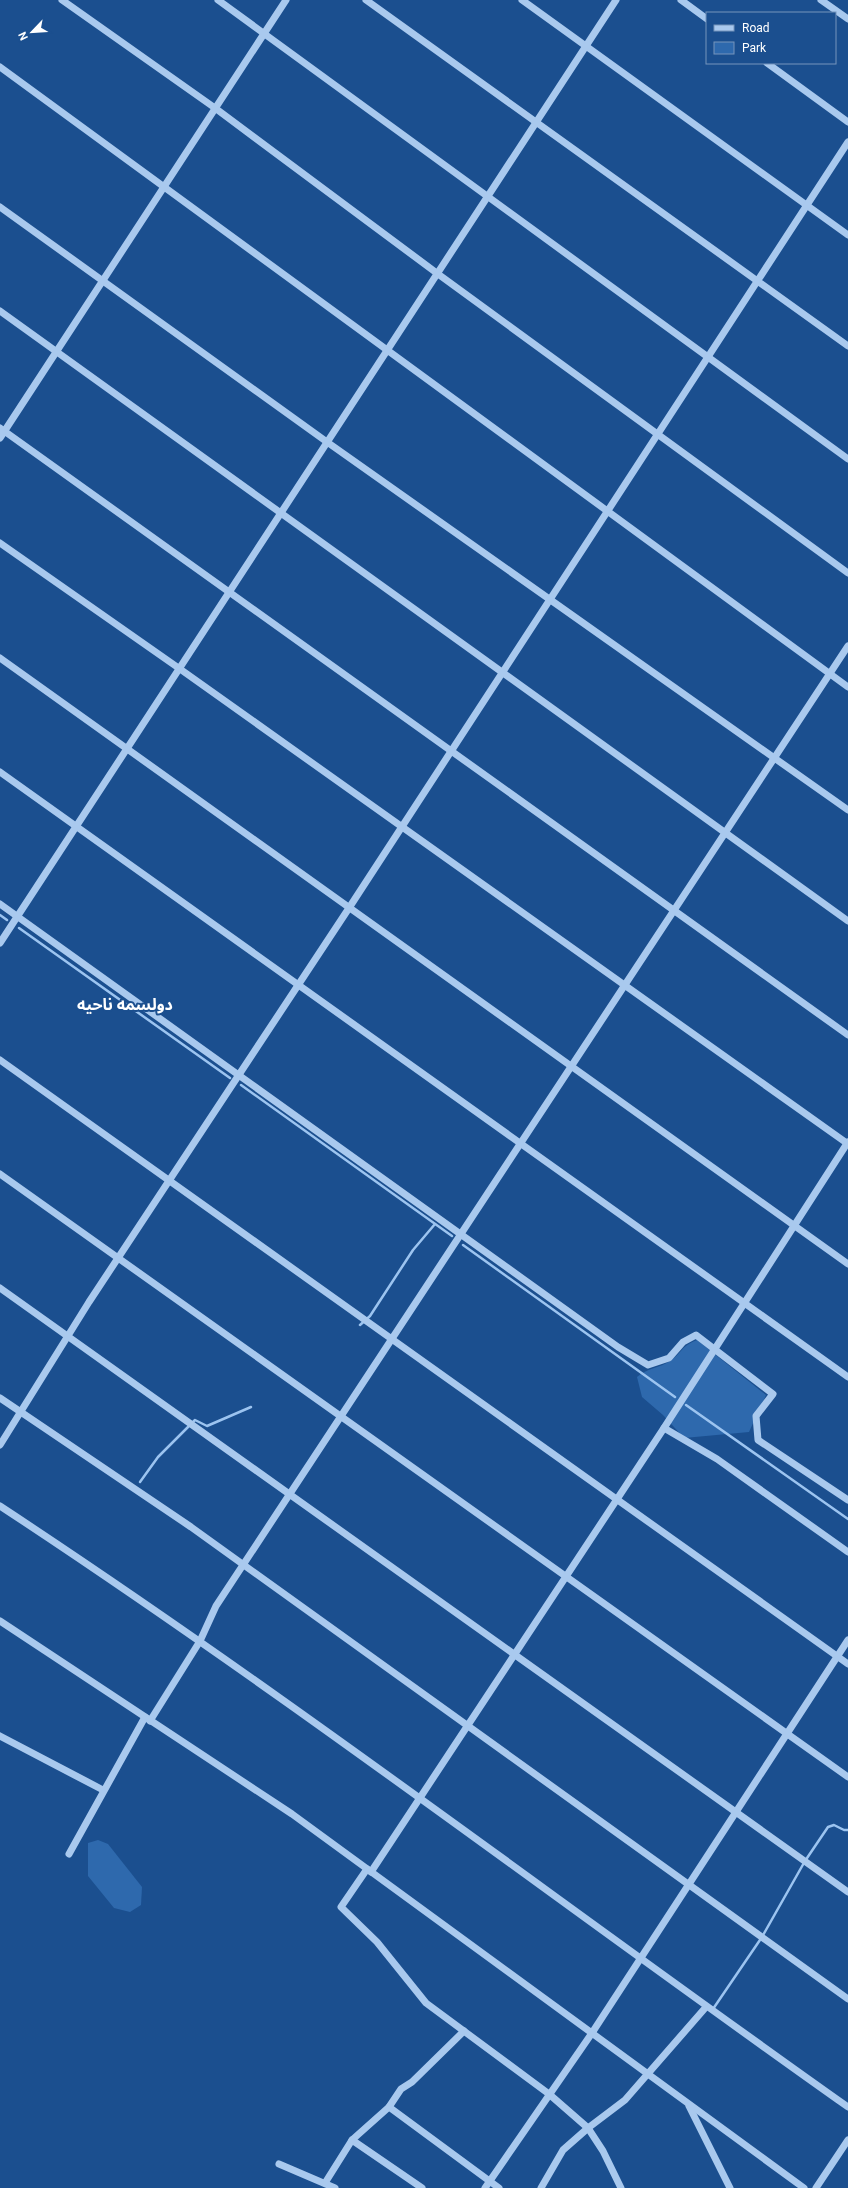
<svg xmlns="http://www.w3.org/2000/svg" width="848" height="2188" font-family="Roboto,'Noto Sans Arabic',sans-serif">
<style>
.green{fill:#2e69ad}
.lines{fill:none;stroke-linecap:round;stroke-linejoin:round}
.stream{stroke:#9cc4f0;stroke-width:2.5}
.minor{stroke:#a9c9ee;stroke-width:7}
.labels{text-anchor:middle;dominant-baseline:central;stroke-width:4;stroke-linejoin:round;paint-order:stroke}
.district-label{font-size:16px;font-weight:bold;fill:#fff;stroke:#1b4f8f}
</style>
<rect width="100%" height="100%" fill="#1b4f8f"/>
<!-- green -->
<g class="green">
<path d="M697,1340L766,1395L749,1432L684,1438L663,1415L642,1397L637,1377C647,1368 660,1368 670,1361C682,1353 680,1347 697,1340Z"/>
<path d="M98,1840L108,1844L142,1887L141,1905L130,1912L114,1908L88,1876V1843Z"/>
</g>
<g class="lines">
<!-- stream -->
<g class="stream">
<path d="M0,915L7,920"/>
<path d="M19,928L230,1078"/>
<path d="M241,1085L452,1236"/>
<path d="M463,1245L675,1397"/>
<path d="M360,1325L370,1316L413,1250L435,1224"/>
<path d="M686,1405L848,1519"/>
<path d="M140,1482L158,1457L195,1420L207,1426L251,1407"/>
<path d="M713,2009L762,1937L805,1861L828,1827L834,1825L844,1830H848"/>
</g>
<!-- minor -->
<g class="minor">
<path d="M62,0L215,108L438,274L848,573"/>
<path d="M218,0L848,459"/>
<path d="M366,0L848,346"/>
<path d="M522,0L848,235"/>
<path d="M681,0L707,19"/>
<path d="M821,0L848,19"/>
<path d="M767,63L848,122"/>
<path d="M0,67L848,687"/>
<path d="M0,207L327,442L848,810"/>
<path d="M0,311L848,921"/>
<path d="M0,428L848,1035"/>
<path d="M0,438L286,0"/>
<path d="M0,543L180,669L848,1144"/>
<path d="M0,658L848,1264"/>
<path d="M0,772L848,1377"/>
<path d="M0,904L618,1347L648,1365L669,1358L683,1342L696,1335L773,1394L756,1416L758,1440L848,1500"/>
<path d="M0,943L616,0"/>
<path d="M0,1060L848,1664"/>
<path d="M0,1174L848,1777"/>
<path d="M0,1288L848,1892"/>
<path d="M0,1398L191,1527L848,1999"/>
<path d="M664,1428L717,1459L848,1552"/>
<path d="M0,1445L89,1302L349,908L848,142"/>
<path d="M0,1506C289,1696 565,1907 848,2107"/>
<path d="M0,1621L292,1814L804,2188"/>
<path d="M150,1721L200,1641L216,1606L848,646"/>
<path d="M0,1736L103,1790"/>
<path d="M69,1854L145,1717"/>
<path d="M367,1869L341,1907L377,1942L426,2003L549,2094L588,2128L603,2151L621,2188"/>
<path d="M371,1872L664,1428L848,1142"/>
<path d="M689,2106L730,2188"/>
<path d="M389,2107L499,2188"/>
<path d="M279,2164L335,2188"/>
<path d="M325,2183L352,2140"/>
<path d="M422,2188L352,2140L389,2107L401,2089L412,2082L464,2031"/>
<path d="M485,2188L592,2033L848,1640"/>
<path d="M541,2188L563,2150L588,2128L625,2100L706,2007"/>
<path d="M816,2188L848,2140"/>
</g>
</g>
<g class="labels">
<!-- district labels -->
<g class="district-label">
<text x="125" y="1004">دولسمه ناحیه</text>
</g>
</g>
<!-- legend -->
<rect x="706" y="12" width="130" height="52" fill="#1b4f8f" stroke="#7695bc"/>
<rect x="714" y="25" width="20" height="6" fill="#a9c9ee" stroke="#7695bc"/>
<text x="742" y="32" font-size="12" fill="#ffffff">Road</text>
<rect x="714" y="42" width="20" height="12" fill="#2e69ad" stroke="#7695bc"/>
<text x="742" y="52" font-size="12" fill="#ffffff">Park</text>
<!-- north arrow -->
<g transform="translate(32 32) rotate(245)" stroke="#1b4f8f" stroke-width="3" paint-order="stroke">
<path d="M0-3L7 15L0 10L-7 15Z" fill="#ffffff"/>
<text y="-6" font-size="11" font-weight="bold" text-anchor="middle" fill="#ffffff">N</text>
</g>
</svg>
